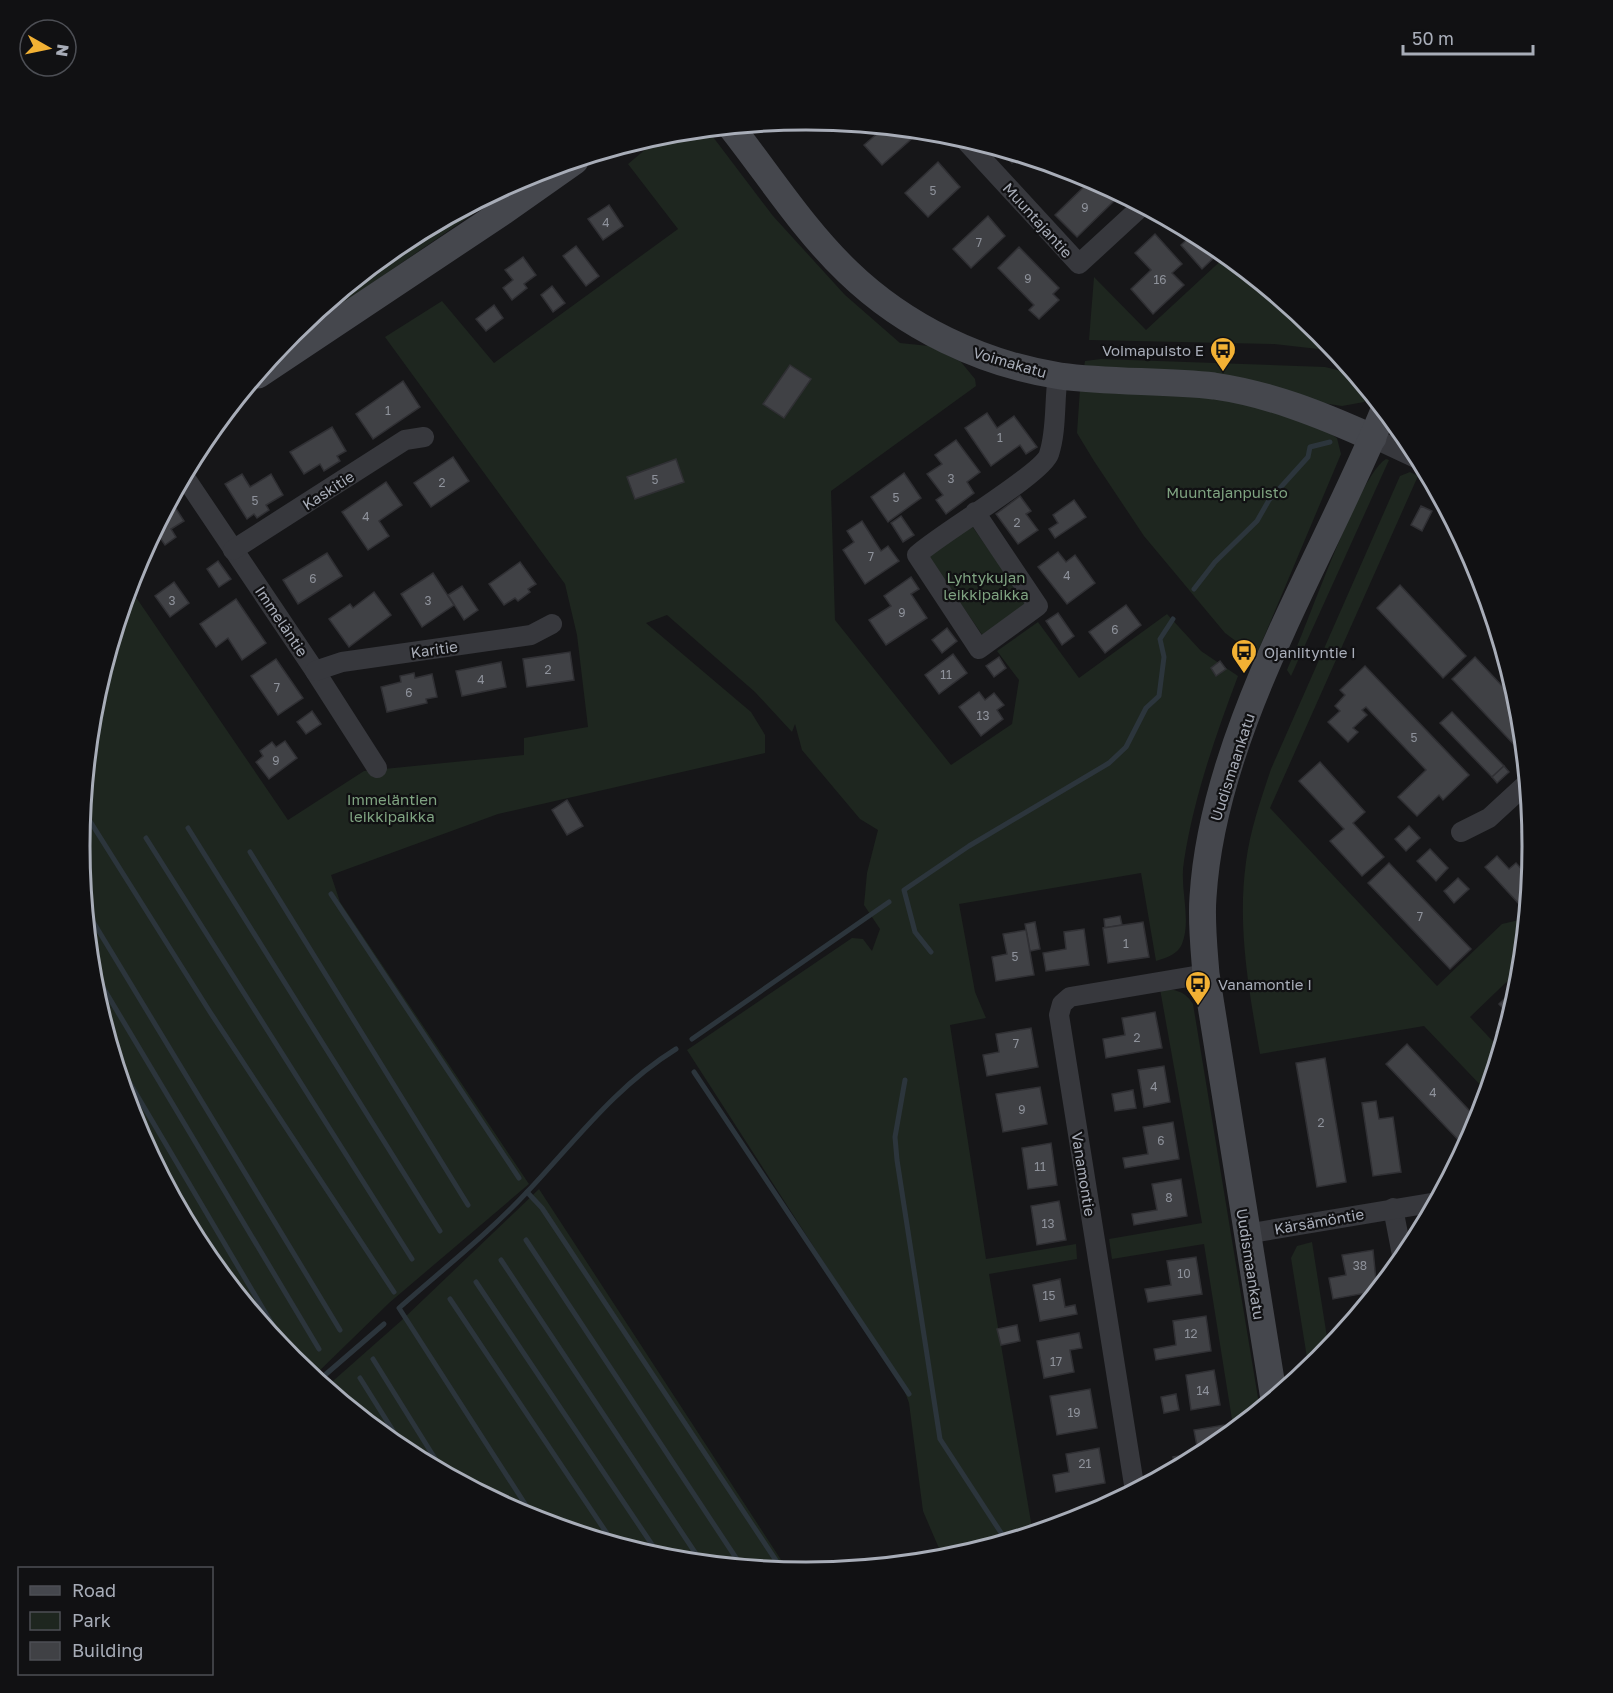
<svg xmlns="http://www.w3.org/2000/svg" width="1613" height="1693" font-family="'Golos Text',sans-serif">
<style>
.green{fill:#1e261f}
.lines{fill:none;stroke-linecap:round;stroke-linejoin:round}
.stream{stroke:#2c353c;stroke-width:5}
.building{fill:#404145;stroke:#303034;stroke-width:1.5}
.street{stroke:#37383d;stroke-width:20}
.secondary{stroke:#45474d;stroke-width:27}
.labels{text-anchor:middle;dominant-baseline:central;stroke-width:4.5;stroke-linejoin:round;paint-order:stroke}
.number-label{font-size:12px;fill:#8e929b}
.street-label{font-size:15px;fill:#a8adb8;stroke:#111113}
.poi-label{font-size:15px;fill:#a8adb8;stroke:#111113;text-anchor:start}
.park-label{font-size:15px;fill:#7fa381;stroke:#111113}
.rim{fill:none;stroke:#a8adb8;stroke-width:3}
</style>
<rect width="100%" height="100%" fill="#161618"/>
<!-- green -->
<g class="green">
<path d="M707,129L773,216L845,295L900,343L929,346L961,362L975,379L976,386L831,491L835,620L951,765L1012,724L1019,680L997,651L1038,622L1079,678L1167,614L1201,651L1238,676C1215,737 1194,797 1184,861C1179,888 1192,918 1182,944C1178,954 1166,958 1156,961L1141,873L959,904L975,992L986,1018L950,1025L986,1259L1076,1244L1077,1259L989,1274L1033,1534L948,1560H944L923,1511L909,1403L902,1384L687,1050L852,938L863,939L872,951L880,929L864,905L867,873L878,830L860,819L802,750L795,724L792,732L755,692L667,615L646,623L751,712L765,735V753L498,814L331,875L340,902L529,1184L389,1303L313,1377L292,1360L202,1250L135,1124L93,988L80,846L94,704L129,587L288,820L364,771L524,755V738L588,727L577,635L565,584L385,337L442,301L494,363L678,229L628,164L665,133Z"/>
<path d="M531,174L282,345C317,303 368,274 413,244C451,219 489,190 531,174Z"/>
<path d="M1227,255L1321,333L1336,351L1274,344L1089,340L1094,277L1146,330Z"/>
<path d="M1101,359L1325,367L1354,374L1370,393L1364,402L1342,406L1084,367L1085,361Z"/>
<path d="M1080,389C1157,393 1273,393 1337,438L1341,454L1256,656L1225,633L1144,536L1094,461L1077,433Z"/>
<path d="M1386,459L1389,460L1291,676L1287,670C1305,633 1358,475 1386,459Z"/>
<path d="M1410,472L1418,476L1270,808L1437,986L1502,924L1519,920L1527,912L1522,967L1470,1017L1501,1050L1488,1093L1424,1026L1260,1054C1249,991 1237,927 1246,862C1250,830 1261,799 1271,769L1400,476Z"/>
<path d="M972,526L1027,604L983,636L927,555Z"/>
<path d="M1160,989C1175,989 1185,991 1193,1004L1260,1410L1234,1432L1204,1244L1112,1259L1109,1239L1202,1223Z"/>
<path d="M539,1189L789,1572L664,1559L528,1518L402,1451L325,1388L402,1320Z"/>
<path d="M1428,1219L1412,1248V1228L1417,1222Z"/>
<path d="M1312,1242L1329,1350L1309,1370L1291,1258L1297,1246Z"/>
</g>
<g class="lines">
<!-- stream -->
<g class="stream">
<path d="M1194,589L1215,562L1257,521L1269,500L1308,457L1310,447L1330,442"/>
<path d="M83,810L210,1012L394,1292"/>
<path d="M188,828L440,1231"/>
<path d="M146,838L412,1259"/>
<path d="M250,852L468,1205"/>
<path d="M331,894L519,1178"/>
<path d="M86,910L340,1330"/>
<path d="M931,952L915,932L904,890L969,846L1109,763L1126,747L1146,708L1159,696L1164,657L1160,639L1173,619"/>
<path d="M92,969L319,1349"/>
<path d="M692,1039L889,902"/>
<path d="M115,1058L295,1363"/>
<path d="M694,1072L909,1394"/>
<path d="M905,1080L895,1137L897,1160L940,1439L1007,1542"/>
<path d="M527,1192L542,1208L783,1571"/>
<path d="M526,1240L742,1567"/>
<path d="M501,1260L702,1563"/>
<path d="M476,1282L661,1558"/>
<path d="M450,1299L614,1544"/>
<path d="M373,1359L444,1473"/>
<path d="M360,1378L407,1453"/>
<path d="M318,1381L384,1324"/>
<path d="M536,1521L399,1308C442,1270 489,1233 528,1191C576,1140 616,1086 676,1049"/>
</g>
</g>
<!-- building -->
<g class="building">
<path d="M874,126L911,130L916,135L882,165L864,145L879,132Z"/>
<path d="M1000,149L1021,156L1012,163Z"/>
<path d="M938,162L960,187L928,217L905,193Z"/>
<path d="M1092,179L1113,190L1109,194L1115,200L1077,237L1055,215Z"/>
<path d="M609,205L623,226L603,240L588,219Z"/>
<path d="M988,216L1005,236L971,268L953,249Z"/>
<path d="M1194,233L1221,251L1202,269L1181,245Z"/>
<path d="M1155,234L1182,264L1172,273L1184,285L1153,314L1131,289L1151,270L1135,253Z"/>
<path d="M576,246L599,276L586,286L563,256Z"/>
<path d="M1019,247L1059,288L1053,294L1059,300L1039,319L1029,310L1034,305L998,268Z"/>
<path d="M523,257L536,275L524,284L527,288L512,300L503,288L513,280L505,270Z"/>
<path d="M552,286L565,303L553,312L541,295Z"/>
<path d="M494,305L503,318L486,331L476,319Z"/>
<path d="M790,365L811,379L784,418L763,404Z"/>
<path d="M403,381L420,407L373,439L356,414Z"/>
<path d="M987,413L997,428L1014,416L1037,447L1026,454L1020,445L991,466L965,428Z"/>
<path d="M332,427L346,451L337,456L340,461L324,471L320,464L304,474L290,452Z"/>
<path d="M956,440L980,472L967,482L974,493L946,514L936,500L943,495L927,474L942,464L935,455Z"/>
<path d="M453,457L469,481L431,507L414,483Z"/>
<path d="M676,459L684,482L635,499L627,477Z"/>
<path d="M904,473L921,498L888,522L871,497Z"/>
<path d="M242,474L250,487L271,474L283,495L266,505L269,510L257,518L254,514L247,519L225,484Z"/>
<path d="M386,482L402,505L379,521L389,536L368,550L342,512Z"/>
<path d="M1020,496L1031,511L1026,514L1038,530L1018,544L996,514Z"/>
<path d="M1074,500L1086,517L1055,538L1049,529L1058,523L1053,515Z"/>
<path d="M171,501L184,521L171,529L176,537L165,545L156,532L153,533Z"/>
<path d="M1421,506L1432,511L1422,531L1411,525Z"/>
<path d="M901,516L914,535L903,542L891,523Z"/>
<path d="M862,521L881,551L888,546L899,561L865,584L843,550L854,542L847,531Z"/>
<path d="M1058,552L1066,562L1075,555L1095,583L1067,604L1038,567Z"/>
<path d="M327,553L342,576L298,604L283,580Z"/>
<path d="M218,561L231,579L219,587L207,569Z"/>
<path d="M520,562L536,584L528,589L530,592L518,601L515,598L504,605L489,584Z"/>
<path d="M433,573L454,605L422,627L401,594Z"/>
<path d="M911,577L919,589L911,594L927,618L886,645L869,620L891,606L884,596Z"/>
<path d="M174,582L189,603L170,617L155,596Z"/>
<path d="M1400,585L1466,656L1443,678L1377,608Z"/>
<path d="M462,586L478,610L464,620L448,595Z"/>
<path d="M374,592L391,615L349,647L329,619L350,604L353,608Z"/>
<path d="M236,599L266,643L242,660L228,638L216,647L200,624Z"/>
<path d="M1126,605L1141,625L1105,653L1089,632Z"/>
<path d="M1058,613L1074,636L1062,645L1046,621Z"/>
<path d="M947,628L957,641L942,653L932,640Z"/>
<path d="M570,652L574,680L527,687L523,659Z"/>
<path d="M953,654L967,673L939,694L925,675Z"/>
<path d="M999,657L1006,668L994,677L986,666Z"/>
<path d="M1475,657L1519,704L1524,747L1520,751L1452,679Z"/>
<path d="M276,659L303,698L278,715L251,676Z"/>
<path d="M1220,661L1226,669L1216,676L1211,668Z"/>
<path d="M501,662L506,687L462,696L456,671Z"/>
<path d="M1365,666L1469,775L1443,800L1439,795L1417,816L1398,797L1426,770L1366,707L1362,710L1367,715L1353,728L1358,732L1348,742L1328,722L1340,711L1335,706L1345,695L1340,690Z"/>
<path d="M414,673L415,678L432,674L437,697L426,699L427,703L387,712L381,687L401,682L400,676Z"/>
<path d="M979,692L985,700L994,693L1004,705L997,710L1003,719L981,736L959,707Z"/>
<path d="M312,711L321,724L306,734L297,722Z"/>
<path d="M1452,712L1504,766L1492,777L1440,723Z"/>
<path d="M285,741L297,758L269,779L256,762L263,756L260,751L272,742L276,747Z"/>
<path d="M1320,762L1365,812L1353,823L1384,857L1362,876L1330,841L1344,829L1299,781Z"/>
<path d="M1504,766L1509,772L1497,783L1492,777Z"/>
<path d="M567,800L583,826L567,835L552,810Z"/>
<path d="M1531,822L1533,845L1521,832Z"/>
<path d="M1409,826L1420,838L1406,851L1395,839Z"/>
<path d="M1430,849L1448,868L1436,881L1417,861Z"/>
<path d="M1497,856L1509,869L1516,863L1530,878L1529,895L1519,904L1485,867Z"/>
<path d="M1389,863L1471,949L1450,969L1368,883Z"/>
<path d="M1458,878L1469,889L1454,903L1444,891Z"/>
<path d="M1120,916L1122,925L1105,928L1104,919Z"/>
<path d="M1035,922L1040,949L1030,951L1025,924Z"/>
<path d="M1143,922L1149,957L1108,963L1103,928Z"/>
<path d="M1084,929L1089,965L1046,971L1043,953L1066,949L1064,932Z"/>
<path d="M1026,930L1034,975L996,981L992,957L1007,954L1003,934Z"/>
<path d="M1520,984L1519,989L1511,1017L1499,1004Z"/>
<path d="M1155,1012L1162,1048L1106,1058L1103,1039L1125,1035L1122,1018Z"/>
<path d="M1511,1018L1504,1040L1496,1032Z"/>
<path d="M1031,1028L1038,1067L987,1076L983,1055L999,1052L996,1034Z"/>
<path d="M1407,1044L1479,1121L1466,1148L1386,1064Z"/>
<path d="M1325,1058L1346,1182L1317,1187L1296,1063Z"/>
<path d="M1164,1066L1170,1102L1144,1107L1138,1070Z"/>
<path d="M1040,1087L1047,1124L1003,1132L996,1094Z"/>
<path d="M1133,1090L1136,1108L1115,1111L1112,1094Z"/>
<path d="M1376,1101L1379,1119L1393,1117L1401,1172L1373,1176L1362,1103Z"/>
<path d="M1173,1122L1179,1159L1125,1168L1123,1158L1148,1154L1143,1127Z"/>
<path d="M1051,1143L1057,1185L1028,1189L1022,1148Z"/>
<path d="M1181,1179L1187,1216L1134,1225L1132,1214L1157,1210L1152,1184Z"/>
<path d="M1059,1201L1066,1240L1037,1245L1031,1206Z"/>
<path d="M1373,1250L1377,1291L1333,1299L1329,1278L1346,1275L1342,1255Z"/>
<path d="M1196,1257L1202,1294L1148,1302L1145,1289L1171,1285L1167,1261Z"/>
<path d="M1060,1279L1065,1307L1075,1305L1077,1314L1040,1321L1033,1285Z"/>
<path d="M1206,1316L1211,1351L1156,1360L1154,1349L1176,1345L1173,1321Z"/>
<path d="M1017,1325L1020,1341L1001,1345L997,1329Z"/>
<path d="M1079,1333L1082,1348L1070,1350L1074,1372L1044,1378L1037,1341Z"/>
<path d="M1214,1370L1220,1405L1191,1410L1186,1375Z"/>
<path d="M1090,1389L1097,1428L1057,1435L1050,1396Z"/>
<path d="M1176,1394L1179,1410L1164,1413L1161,1397Z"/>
<path d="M1224,1425L1226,1438L1199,1457L1194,1430Z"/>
<path d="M1099,1448L1105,1483L1056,1492L1053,1475L1069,1472L1066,1454Z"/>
<path d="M1193,1454L1194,1460L1175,1470L1173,1457Z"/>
<path d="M1110,1503L1084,1518L1077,1521L1075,1509Z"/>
</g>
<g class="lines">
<!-- street -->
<g class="street">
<path d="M963,138L1079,264L1142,206"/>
<path d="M1373,438L1420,460"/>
<path d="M184,476L315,671L377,768"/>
<path d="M975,512L1038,606L979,649L917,555C939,534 1043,474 1049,454C1057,430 1054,400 1058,375"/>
<path d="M233,550L405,440L424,437"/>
<path d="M315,671L342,662L531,635L552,624"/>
<path d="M1461,832L1489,818L1527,783"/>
<path d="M1393,1208L1403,1260"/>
<path d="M1246,1234L1437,1202"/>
<path d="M1135,1491L1059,1015L1062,1004L1070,997L1206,974"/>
</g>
<!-- secondary -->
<g class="secondary">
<path d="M731,127C769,175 803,229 848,272C905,327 982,364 1060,376C1111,383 1163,380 1214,386C1270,394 1322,415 1373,438"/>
<path d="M258,375L504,211L575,161"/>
<path d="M1274,1399L1206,974C1204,948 1201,922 1203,897C1213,731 1322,562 1384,410"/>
</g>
</g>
<!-- icons -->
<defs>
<symbol id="bus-pin" viewBox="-11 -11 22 30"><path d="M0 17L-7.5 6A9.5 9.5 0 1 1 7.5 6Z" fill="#f2b134" stroke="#111113"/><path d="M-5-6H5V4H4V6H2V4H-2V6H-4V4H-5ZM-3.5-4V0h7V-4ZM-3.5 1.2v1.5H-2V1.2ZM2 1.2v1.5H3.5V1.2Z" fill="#111"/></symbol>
</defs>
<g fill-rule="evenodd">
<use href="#bus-pin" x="1208" y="335" width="30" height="40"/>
<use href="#bus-pin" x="1229" y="637" width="30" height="40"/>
<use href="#bus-pin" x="1183" y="969" width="30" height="40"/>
</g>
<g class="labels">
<!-- number labels -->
<g class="number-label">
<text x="933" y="190">5</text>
<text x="1085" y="207">9</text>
<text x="606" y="222">4</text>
<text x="979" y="242">7</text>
<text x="1028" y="278">9</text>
<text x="1160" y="279">16</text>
<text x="388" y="410">1</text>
<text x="1000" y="437">1</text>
<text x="951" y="478">3</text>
<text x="655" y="479">5</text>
<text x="442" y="482">2</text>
<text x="896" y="497">5</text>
<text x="255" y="500">5</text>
<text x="366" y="516">4</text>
<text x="1017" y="522">2</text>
<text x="871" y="556">7</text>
<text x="1067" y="575">4</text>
<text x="313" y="578">6</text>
<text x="172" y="600">3</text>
<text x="428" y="600">3</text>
<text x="902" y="612">9</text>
<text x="1115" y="629">6</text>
<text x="548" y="669">2</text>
<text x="946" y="674">11</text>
<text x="481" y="679">4</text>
<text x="277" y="687">7</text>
<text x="409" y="692">6</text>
<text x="983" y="715">13</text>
<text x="1414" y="737">5</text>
<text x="276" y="760">9</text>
<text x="1420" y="916">7</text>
<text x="1126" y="943">1</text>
<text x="1015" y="956">5</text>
<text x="1137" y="1037">2</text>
<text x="1016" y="1043">7</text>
<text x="1154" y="1086">4</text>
<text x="1433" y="1092">4</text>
<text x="1022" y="1109">9</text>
<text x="1321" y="1122">2</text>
<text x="1161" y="1140">6</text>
<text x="1040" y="1166">11</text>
<text x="1169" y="1197">8</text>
<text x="1048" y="1223">13</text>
<text x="1360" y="1265">38</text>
<text x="1184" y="1273">10</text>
<text x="1049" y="1295">15</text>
<text x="1191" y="1333">12</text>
<text x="1056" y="1361">17</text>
<text x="1203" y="1390">14</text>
<text x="1074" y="1412">19</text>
<text x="1085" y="1463">21</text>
</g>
<!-- street labels -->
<g class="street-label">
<text transform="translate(1038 220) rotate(48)">Muuntajantie</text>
<text transform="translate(1010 362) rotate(16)">Voimakatu</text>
<text transform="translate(328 490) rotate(-33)">Kaskitie</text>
<text transform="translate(282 621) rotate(56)">Immeläntie</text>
<text transform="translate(434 649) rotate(-8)">Karitie</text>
<text transform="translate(1232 767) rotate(-72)">Uudismaankatu</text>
<text transform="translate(1084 1174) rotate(81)">Vanamontie</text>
<text transform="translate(1319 1221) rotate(-10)">Kärsämöntie</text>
<text transform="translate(1251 1264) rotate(81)">Uudismaankatu</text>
</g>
<!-- poi labels -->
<g class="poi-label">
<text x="1204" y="350" text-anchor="end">Voimapuisto E</text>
<text x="1264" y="652">Ojaniityntie I</text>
<text x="1218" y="984">Vanamontie I</text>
</g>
<!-- park labels -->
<g class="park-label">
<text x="1227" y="492">Muuntajanpuisto</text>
<text x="986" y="577">Lyhtykujan<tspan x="986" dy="17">leikkipaikka</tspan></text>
<text x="392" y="799">Immeläntien<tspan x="392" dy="17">leikkipaikka</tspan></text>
</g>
</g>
<!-- crop -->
<path d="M0 0H1613V1693H0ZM90 846a716 716 0 1 1 1432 0a716 716 0 1 1-1432 0Z" fill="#111113" fill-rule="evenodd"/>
<path class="rim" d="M90 846a716 716 0 1 1 1432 0a716 716 0 1 1-1432 0Z"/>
<!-- legend -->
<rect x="18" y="1567" width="195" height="108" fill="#111113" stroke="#4d4f55" stroke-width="1.5"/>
<rect x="30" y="1586" width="30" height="9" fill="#45474d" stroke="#4d4f55" stroke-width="1.5"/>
<text x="72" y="1597" font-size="18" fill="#a8adb8">Road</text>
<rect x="30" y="1612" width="30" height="18" fill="#1e261f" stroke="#4d4f55" stroke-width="1.5"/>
<text x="72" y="1627" font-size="18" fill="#a8adb8">Park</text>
<rect x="30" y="1642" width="30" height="18" fill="#404145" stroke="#4d4f55" stroke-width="1.5"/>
<text x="72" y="1657" font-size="18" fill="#a8adb8">Building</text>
<!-- north arrow -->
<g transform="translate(48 48) rotate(99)"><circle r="28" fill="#111113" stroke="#4d4f55" stroke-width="1.5"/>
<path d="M0-4.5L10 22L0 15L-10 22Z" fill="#f2b134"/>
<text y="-9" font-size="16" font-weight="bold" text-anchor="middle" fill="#a8adb8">N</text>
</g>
<!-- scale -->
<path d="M1403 45v9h130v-9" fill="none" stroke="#a8adb8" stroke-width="3"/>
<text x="1412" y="45" font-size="18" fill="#a8adb8" stroke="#111113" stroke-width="4.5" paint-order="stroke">50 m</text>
</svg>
